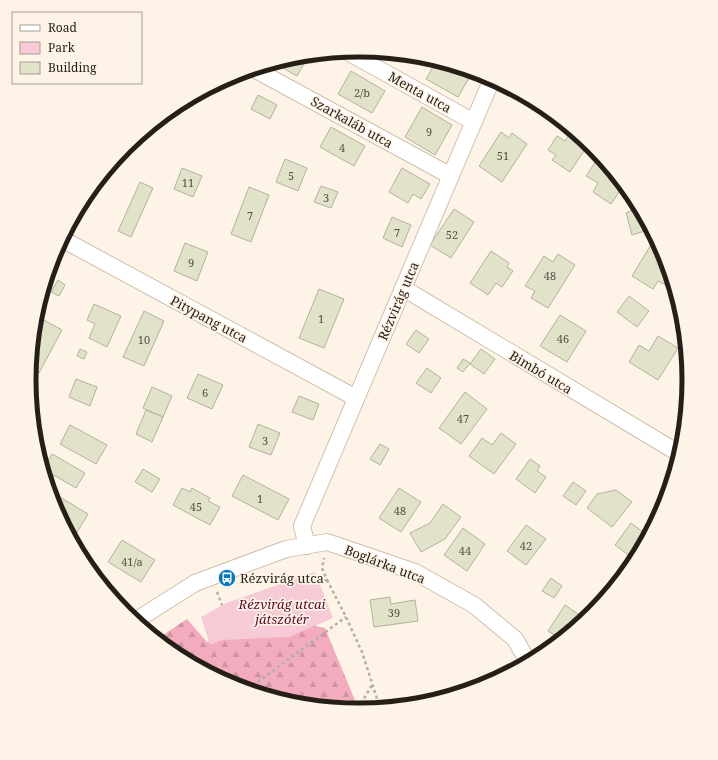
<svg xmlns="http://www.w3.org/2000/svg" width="718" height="760" font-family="'Noto Serif',serif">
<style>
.forest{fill:url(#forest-firs)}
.park{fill:#f6cbd5}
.building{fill:#e2e2ca;stroke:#b3b29b}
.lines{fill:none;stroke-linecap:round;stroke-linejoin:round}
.minor-casing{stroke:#d0c0ad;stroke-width:18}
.path{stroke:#b6ada3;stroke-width:2.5;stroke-dasharray:3 3;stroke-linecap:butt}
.minor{stroke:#fff;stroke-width:16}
.labels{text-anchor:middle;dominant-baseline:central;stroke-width:3.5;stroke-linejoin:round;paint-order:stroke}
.number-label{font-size:11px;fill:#545044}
.street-label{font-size:13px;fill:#251f18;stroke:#fdf3e7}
.poi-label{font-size:13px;fill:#251f18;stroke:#fdf3e7;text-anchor:start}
.park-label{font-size:13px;font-style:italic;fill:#58062a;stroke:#fdf3e7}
.rim{fill:none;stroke:#251f18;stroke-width:5}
</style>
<defs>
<pattern id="forest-firs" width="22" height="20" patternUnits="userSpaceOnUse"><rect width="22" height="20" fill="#f2acbe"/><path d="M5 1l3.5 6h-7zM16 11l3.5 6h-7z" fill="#cf94a3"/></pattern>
</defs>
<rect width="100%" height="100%" fill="#fdf3e7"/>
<!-- forest -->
<path class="forest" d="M187,619L207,642L281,619L325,628L359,710C338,708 316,708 295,704C248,695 193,669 157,639Z"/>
<!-- park -->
<path class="park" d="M315,572L333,618L289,637L222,640L210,645L201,617L226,603Z"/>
<!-- building -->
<g class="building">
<path d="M299,56L306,60L297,76L274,63Z"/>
<path d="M437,60L473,71L458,97L426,79Z"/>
<path d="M351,71L385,91L372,113L338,94Z"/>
<path d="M219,83L215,91L208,88Z"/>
<path d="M258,95L277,105L270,119L251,109Z"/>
<path d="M422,107L452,125L435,155L405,137Z"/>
<path d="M331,127L365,146L354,166L320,147Z"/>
<path d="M501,132L509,138L512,133L527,144L502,182L479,166Z"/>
<path d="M557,136L565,141L568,136L586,148L570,172L552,160L556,155L548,150Z"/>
<path d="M600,155L624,185L611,204L593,192L598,183L586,176Z"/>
<path d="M285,159L307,168L298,191L276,182Z"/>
<path d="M182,168L202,176L193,197L174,189Z"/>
<path d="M402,168L430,184L421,199L413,194L408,203L389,192Z"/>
<path d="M140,182L153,188L131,237L118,231Z"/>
<path d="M321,186L338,192L331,208L314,202Z"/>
<path d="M249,187L269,195L251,242L231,234Z"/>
<path d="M638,205L649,226L648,230L632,235L626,213L635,209Z"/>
<path d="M454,209L474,222L451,258L430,245Z"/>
<path d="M392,217L411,225L402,247L383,238Z"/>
<path d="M655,238L664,254L671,277L666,285L658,281L653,289L632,276Z"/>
<path d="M185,243L208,252L197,281L174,271Z"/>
<path d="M491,251L509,263L507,267L513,271L502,287L496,283L488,295L470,283Z"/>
<path d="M558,254L575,265L548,308L531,298L535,291L525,286L544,256L553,262Z"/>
<path d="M58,280L65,285L59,296L51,292Z"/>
<path d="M319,289L344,299L324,348L299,338Z"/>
<path d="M629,296L649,311L637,327L617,312Z"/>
<path d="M94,304L121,316L107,347L89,338L95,324L87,320Z"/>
<path d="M144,311L164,321L144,366L123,357Z"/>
<path d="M560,315L586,331L567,362L540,346Z"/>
<path d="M44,320L62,330L39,373L30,368L33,341Z"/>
<path d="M416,330L429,339L419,353L406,344Z"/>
<path d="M658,336L678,348L658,380L629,362L639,345L649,351Z"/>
<path d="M80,349L87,352L84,359L77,356Z"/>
<path d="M481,349L495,359L484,374L470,364Z"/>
<path d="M463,359L470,363L463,372L457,368Z"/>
<path d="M427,368L441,378L431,393L416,383Z"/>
<path d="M198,374L223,385L212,409L187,398Z"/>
<path d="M76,379L97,387L90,406L69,397Z"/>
<path d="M152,387L172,396L163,417L143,408Z"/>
<path d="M465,392L487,409L461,444L439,428Z"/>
<path d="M299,396L319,404L313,420L292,412Z"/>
<path d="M146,410L163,417L152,442L136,434Z"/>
<path d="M258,424L280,433L271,455L249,447Z"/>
<path d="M70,425L107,445L96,464L60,444Z"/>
<path d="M501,433L516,444L494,474L469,456L482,438L492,445Z"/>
<path d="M380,444L389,449L380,465L370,459Z"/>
<path d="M52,454L85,473L76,488L43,469Z"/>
<path d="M530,459L540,466L537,471L546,477L535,493L516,479Z"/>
<path d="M143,469L160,479L152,492L135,482Z"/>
<path d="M243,475L289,499L278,520L232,496Z"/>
<path d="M573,482L586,491L576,505L563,496Z"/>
<path d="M182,488L190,492L192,488L210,498L208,501L220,507L210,525L173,505Z"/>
<path d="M399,488L421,502L401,532L379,518Z"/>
<path d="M616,490L632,502L612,527L587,508L597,494Z"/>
<path d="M50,491L88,514L76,534L65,527L54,506Z"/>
<path d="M443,504L461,517L445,539L421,552L410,533L430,523Z"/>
<path d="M631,523L648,536L635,560L615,545Z"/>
<path d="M526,525L546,539L526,565L507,551Z"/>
<path d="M463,528L485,544L467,571L444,555Z"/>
<path d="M122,540L155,560L141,582L108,562Z"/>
<path d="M551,578L562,586L554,598L542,591Z"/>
<path d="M390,597L391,604L415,600L418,621L374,627L370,600Z"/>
<path d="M565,605L581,616L579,619L583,621L561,639L548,631Z"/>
</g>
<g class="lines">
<defs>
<g id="minor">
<path d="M346,51L474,122"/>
<path d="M254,69L451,176"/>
<path d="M62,239L356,398"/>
<path d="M403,288L680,454"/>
<path d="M307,546L302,526L492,79"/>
<path d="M135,621L195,583L286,549L327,542L415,572L474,605L515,639L528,662"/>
</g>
</defs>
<!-- minor casing -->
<use href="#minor" class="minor-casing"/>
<!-- path -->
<g class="path">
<path d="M327,580L346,617L362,652L380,708"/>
<path d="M319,582L327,580L322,568L324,558"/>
<path d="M217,592L222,605"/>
<path d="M248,689L346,617"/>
<path d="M350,709L362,702L372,685"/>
</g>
<!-- minor -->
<use href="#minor" class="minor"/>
</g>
<!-- icons -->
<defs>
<symbol id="bus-disc" viewBox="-11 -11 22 22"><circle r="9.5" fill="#0076c0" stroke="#fdf3e7"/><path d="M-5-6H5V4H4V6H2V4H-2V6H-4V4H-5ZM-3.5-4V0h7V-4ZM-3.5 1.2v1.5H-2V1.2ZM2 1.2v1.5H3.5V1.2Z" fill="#fff"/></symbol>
</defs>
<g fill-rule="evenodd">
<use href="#bus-disc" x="217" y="568" width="20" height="20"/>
</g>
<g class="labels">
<!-- number labels -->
<g class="number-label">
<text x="362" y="92">2/b</text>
<text x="429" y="131">9</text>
<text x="342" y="147">4</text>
<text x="503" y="155">51</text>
<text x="291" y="175">5</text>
<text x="188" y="182">11</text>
<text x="326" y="197">3</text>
<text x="250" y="215">7</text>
<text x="397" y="232">7</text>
<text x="452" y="234">52</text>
<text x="191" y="262">9</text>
<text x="550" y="275">48</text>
<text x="321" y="318">1</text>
<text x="563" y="338">46</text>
<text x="144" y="339">10</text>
<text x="205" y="392">6</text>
<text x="463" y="418">47</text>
<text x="265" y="440">3</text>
<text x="260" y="498">1</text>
<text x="196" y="506">45</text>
<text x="400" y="510">48</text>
<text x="526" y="545">42</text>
<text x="465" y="550">44</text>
<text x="132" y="561">41/a</text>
<text x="394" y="612">39</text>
</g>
<!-- street labels -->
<g class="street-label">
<text transform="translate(420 92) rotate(29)">Menta utca</text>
<text transform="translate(352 122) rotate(29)">Szarkaláb utca</text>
<text transform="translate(398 301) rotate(-67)">Rézvirág utca</text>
<text transform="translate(209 319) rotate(28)">Pitypang utca</text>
<text transform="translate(541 372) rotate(31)">Bimbó utca</text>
<text transform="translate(385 564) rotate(21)">Boglárka utca</text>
</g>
<!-- poi labels -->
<g class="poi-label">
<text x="240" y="578">Rézvirág utca</text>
</g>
<!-- park labels -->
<g class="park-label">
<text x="282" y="604">Rézvirág utcai<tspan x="282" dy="15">játszótér</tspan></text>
</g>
</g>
<!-- crop -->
<path d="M0 0H718V760H0ZM36 380a323 323 0 1 1 646 0a323 323 0 1 1-646 0Z" fill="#fdf3e7" fill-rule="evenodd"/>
<path class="rim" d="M36 380a323 323 0 1 1 646 0a323 323 0 1 1-646 0Z"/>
<!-- legend -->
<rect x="12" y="12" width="130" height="72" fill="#fdf3e7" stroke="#a79e94"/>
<rect x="20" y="25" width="20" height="6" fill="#ffffff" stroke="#a79e94"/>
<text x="48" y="32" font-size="12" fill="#251f18">Road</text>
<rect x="20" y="42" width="20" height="12" fill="#f6cbd5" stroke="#a79e94"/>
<text x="48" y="52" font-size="12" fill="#251f18">Park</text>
<rect x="20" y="62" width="20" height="12" fill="#e2e2ca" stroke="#a79e94"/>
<text x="48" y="72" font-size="12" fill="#251f18">Building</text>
</svg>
